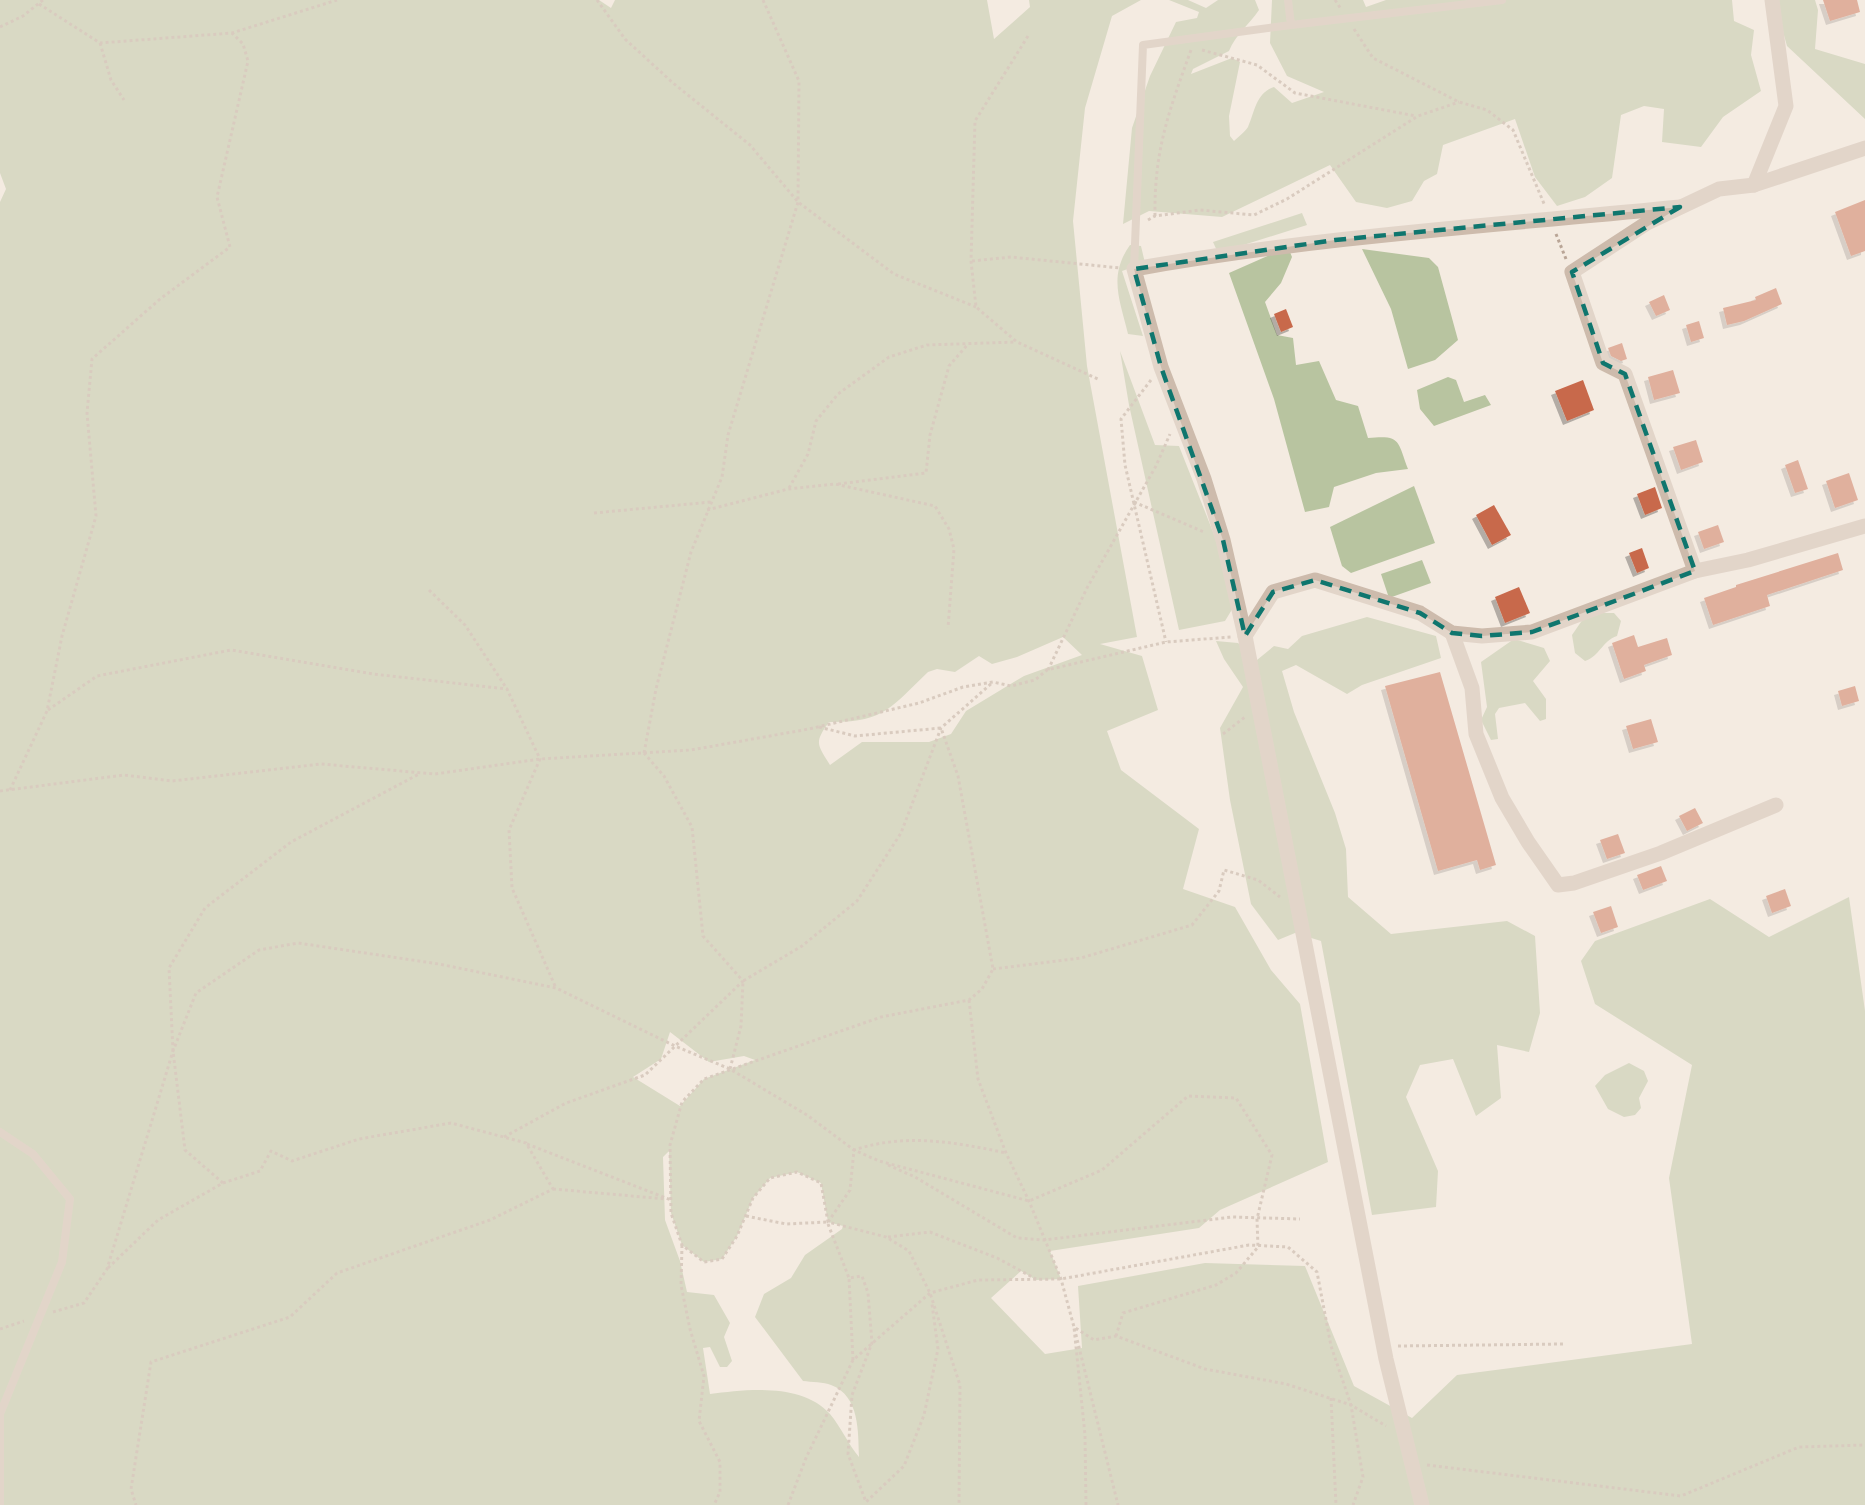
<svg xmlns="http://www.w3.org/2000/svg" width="1865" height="1505" font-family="'Noto Sans',sans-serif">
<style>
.green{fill:#b8c4a0;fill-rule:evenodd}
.building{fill:#c8694b;filter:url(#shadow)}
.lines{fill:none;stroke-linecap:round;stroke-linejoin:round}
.path{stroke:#b9a596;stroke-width:3;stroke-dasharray:3 3;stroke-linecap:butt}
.lane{stroke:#cdbbac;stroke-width:8}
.street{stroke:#cdbbac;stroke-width:15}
.marked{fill:none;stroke:#0f766e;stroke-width:4.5;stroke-dasharray:12 8;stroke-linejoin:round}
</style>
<defs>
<filter id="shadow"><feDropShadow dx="-4" dy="4" stdDeviation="0" flood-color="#0004"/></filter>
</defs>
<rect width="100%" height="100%" fill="#f4ebe1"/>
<!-- green -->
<g class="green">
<path d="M0,0H599L611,8L615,0H987L994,39L1030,7L1029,0H1141L1112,16L1085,108L1073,221L1087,366L1137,637L1100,644L1142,656L1158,710L1107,731L1121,770L1199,829L1183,889L1235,907L1271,970L1300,1004L1328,1162L1220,1210L1199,1228L1050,1251L1061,1279L1036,1280L1021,1271L991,1298L1045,1354L1082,1348L1078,1286L1205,1263L1305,1266L1354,1386L1412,1418L1457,1375L1692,1344L1669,1178L1692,1065L1595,1004L1581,961L1595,941L1710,899L1769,937L1849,897L1865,1011V1505H0V202L6,189L0,173ZM1063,637L1082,655L1024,676L966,711L951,734L929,742H862L830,765C817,744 814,743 829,722C884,723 891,707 928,672L937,669L955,672L979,656L992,664L1017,657ZM670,1032L709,1062L744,1056L755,1060L704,1079L680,1106L633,1077L661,1059ZM669,1151L671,1213L682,1245L704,1262L722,1259L737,1236L753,1198L770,1178L797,1172L821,1183L828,1222L843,1226L842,1229L805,1255L791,1278L764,1294L755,1317L803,1381C811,1382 824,1382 831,1385C860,1396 858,1432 859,1457C848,1444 841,1427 830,1414C802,1383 748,1389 710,1394L703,1348L710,1347L720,1367H727L732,1361L724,1337L730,1323L714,1295L687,1292L680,1261L665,1220L663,1157Z"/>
<path d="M1169,0H1188L1206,8L1218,0H1255L1259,10C1248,26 1236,34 1229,51L1193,69L1191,74L1232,58L1240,62L1229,116L1230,136L1234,141C1239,136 1245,132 1248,127C1255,111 1256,93 1274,87L1292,103L1324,92L1287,76L1270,43L1272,0H1363L1366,7L1386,0H1732L1734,21L1754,30L1751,55L1761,91L1723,117L1701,147L1662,142L1664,109L1644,106L1621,115L1612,178L1585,197L1557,206L1535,177L1515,119L1443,145L1437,174L1424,181L1412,201L1387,208L1356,202L1330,165L1222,217L1149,211L1123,224L1132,128L1150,76L1176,22L1197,18L1199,12Z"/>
<path d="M1774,0H1815L1818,10L1815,49L1865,64V119L1787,46Z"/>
<path d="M1302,213L1307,225L1218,253L1213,242Z"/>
<path d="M1130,245L1141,246L1145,263L1122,271L1143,336L1128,334C1120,300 1108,276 1130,245Z"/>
<path d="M1288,247L1292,257L1281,283L1265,302L1277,335L1293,338L1296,365L1319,361L1336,400L1358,406L1368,438C1401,435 1397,440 1408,469L1376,473L1334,487L1329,507L1305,512L1274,399L1229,273Z"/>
<path d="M1362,249L1429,258L1438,267L1458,340L1435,360L1408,369L1391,309Z"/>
<path d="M1120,351L1155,445L1179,446L1219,547L1242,593L1225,621L1179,630L1129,405Z"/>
<path d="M1448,377L1456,380L1464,402L1485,395L1491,405L1434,426L1420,409L1417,390Z"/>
<path d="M1414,486L1435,543L1351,573L1342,566L1330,527Z"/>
<path d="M1422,560L1431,583L1389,598L1381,574Z"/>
<path d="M1596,613H1614L1621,621L1617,636C1602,641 1600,656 1585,661L1575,653L1572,635L1583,619Z"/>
<path d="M1367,617L1436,636L1441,658L1362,685L1347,694L1296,665L1282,671L1294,712L1335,813L1346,849L1348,897L1391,934L1507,921L1535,936L1540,1013L1529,1052L1497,1045L1501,1098L1476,1116L1453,1059L1420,1065L1406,1097L1438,1171L1436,1207L1372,1215L1321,941L1295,933L1278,940L1251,904L1230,800L1220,728L1243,687L1224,659L1216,641L1238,643L1257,660L1274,646L1288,649L1302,636Z"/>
<path d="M1514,639L1544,648L1550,661L1533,681L1546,699V719L1540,721L1525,703L1499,708L1495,714L1498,739L1491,740L1481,720L1487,707L1481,662Z"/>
<path d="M1629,1063L1644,1071L1648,1081L1639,1098L1641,1108L1635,1115L1624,1117L1608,1109L1595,1086L1605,1075Z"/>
</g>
<!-- building -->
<g class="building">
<path d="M1823,0H1857L1860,12L1830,21Z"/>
<path d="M1865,200V251L1851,256L1835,212Z"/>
<path d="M1776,288L1782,304L1744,321L1727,325L1723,308L1756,300L1755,297Z"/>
<path d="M1664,295L1670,310L1656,316L1649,302Z"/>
<path d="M1286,309L1293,327L1281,332L1274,314Z"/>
<path d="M1699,321L1704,338L1691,342L1686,325Z"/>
<path d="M1622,343L1627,359L1621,361L1611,356L1608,348Z"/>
<path d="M1673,370L1680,393L1654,400L1648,377Z"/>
<path d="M1583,380L1594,410L1567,421L1555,391Z"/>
<path d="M1696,440L1703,462L1681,470L1673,447Z"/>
<path d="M1798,460L1808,489L1795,493L1785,465Z"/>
<path d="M1849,473L1858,500L1835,508L1826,481Z"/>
<path d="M1655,487L1662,508L1645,515L1637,494Z"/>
<path d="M1494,505L1511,535L1492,545L1476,515Z"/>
<path d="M1718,525L1724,542L1704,549L1698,532Z"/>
<path d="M1642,548L1649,568L1637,573L1629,553Z"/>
<path d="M1838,553L1843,570L1767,595L1770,606L1713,625L1704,598L1736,587V585Z"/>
<path d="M1519,587L1530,613L1505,623L1495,597Z"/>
<path d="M1634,635L1638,647L1667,638L1672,655L1644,665L1646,671L1624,679L1612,643Z"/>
<path d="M1440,672L1496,865L1480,870L1477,860L1438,871L1385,686Z"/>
<path d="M1855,686L1859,701L1842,706L1838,691Z"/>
<path d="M1651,719L1658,742L1633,749L1626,726Z"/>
<path d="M1695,808L1703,823L1687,831L1679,816Z"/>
<path d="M1618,834L1625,853L1607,859L1600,840Z"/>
<path d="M1661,866L1667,881L1643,890L1637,875Z"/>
<path d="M1785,889L1791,906L1772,913L1766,896Z"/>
<path d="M1611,906L1618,927L1601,933L1593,912Z"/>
</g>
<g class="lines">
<!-- path -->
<g class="path">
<path d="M597,0L625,39L673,83L750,145L798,202L894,274L976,307"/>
<path d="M1335,0L1341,9"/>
<path d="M39,4L100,43L232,33L337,0"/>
<path d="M0,27L23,16L43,0"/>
<path d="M1354,29L1373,58L1459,102L1487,110L1513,130L1545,206"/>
<path d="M1028,36L975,121L971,261L976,307L1017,342L1100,380"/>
<path d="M100,43L111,80L124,100"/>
<path d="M1202,50L1257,65L1295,93L1416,116"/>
<path d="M1155,216C1154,150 1169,111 1191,50"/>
<path d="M1148,220L1155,216L1200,210L1254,215L1287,199L1418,116L1459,102"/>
<path d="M1556,234L1566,259"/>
<path d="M972,261L1011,257L1120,268"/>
<path d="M1151,380L1121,419L1125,465L1166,642"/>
<path d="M838,484L926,473L930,435L949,366L968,344"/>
<path d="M789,488L808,454L816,421L838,394L889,357L927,345L1016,342"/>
<path d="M1134,502L1204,532"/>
<path d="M707,510L788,489L835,484L935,506L949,529L954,549L948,628"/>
<path d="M594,513L711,502"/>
<path d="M429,590L465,625L507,689"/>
<path d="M1048,670L1087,588L1156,466L1170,434"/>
<path d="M48,710L97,676L231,650L373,674L507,689L540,759L509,830L512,888L556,988"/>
<path d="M819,727L855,736L941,728L958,776L993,969L982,989L969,1000L881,1017L704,1079L682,1102L670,1145L671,1213L682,1245L704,1262L722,1259L737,1236L753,1198L770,1178L797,1172L821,1183L828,1222L886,1237L909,1251L930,1293L960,1385L959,1505"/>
<path d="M1223,734L1245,717"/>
<path d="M644,753L656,689L691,552L722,477L728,435L798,202L799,81L763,0"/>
<path d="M10,790L47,711L62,636L96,516L87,413L92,359L160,299L230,247L217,197L248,61L243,44L232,33"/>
<path d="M0,791L124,775L172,781L321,764L435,774L540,759L691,750L809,729L919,703L963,687L993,682L1011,686L1035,680L1047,670L1166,642L1231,637"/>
<path d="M993,969L1081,958L1192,925L1219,891L1224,870L1258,880L1280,897"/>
<path d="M969,1000L978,1079L1006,1153L1029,1201L1061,1279L1074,1327L1094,1340L1116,1336L1205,1369L1286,1384L1351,1405L1363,1477L1353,1505"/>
<path d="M730,1069L741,1026L743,981L802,946L857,901L901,833L941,728L992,683"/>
<path d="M504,1137L566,1103L645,1075L743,981L703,936L692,827L664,776L644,753"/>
<path d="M527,1144L671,1200"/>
<path d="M888,1165L915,1177L1017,1238L1044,1240L1232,1217L1300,1219"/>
<path d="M223,1183L185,1150L173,1051L169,968L205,908L291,842L419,774"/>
<path d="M553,1189L666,1199"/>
<path d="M746,1216L786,1224L828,1222"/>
<path d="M828,1222L850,1190L854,1150C905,1133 955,1142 1006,1153"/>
<path d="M828,1224L849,1278"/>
<path d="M888,1237L930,1232L997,1258L1036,1279"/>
<path d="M682,1245L681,1285L690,1329L704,1376L699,1421L720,1462V1492L714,1505"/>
<path d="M108,1268L158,1220L223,1183L260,1171L271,1151L292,1161L359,1139L451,1123L526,1143L553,1189L490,1220L337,1273L290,1317L151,1362L131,1489L136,1505"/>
<path d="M53,1312L84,1303L107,1269L173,1051L196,993L259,950L298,943L439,964L556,988L675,1046L730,1069L807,1115L854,1150L879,1161L1029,1201L1102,1170L1188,1096L1236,1098L1272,1155L1257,1219L1258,1247L1236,1273L1216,1285L1123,1313L1116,1336"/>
<path d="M0,1329L24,1321"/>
<path d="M1398,1346L1564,1344"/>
<path d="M853,1360L849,1278L862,1276L868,1293L872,1343L852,1395L848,1454L866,1502L904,1466L924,1415L938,1349L932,1304"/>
<path d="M1331,1398L1336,1505"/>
<path d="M1427,1465L1681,1496L1799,1447L1865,1445"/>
<path d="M788,1505L806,1458L853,1360L930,1293L978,1280L1061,1279L1249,1245L1288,1247L1317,1272L1331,1346L1351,1405L1386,1426"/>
<path d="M1086,1505L1085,1435L1074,1327L1118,1505"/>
</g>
<!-- lane -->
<g class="lane">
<path d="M1291,25L1502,0"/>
<path d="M1134,269L1143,45L1291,25L1288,0"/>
<path d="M0,1132L33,1154L70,1199L62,1262L0,1414V1505"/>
</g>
<!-- street -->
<g class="street">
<path d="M1754,185L1786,106L1772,0"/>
<path d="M1695,571L1625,374L1603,363L1572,272L1647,223L1719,189L1754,185L1865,148"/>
<path d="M1452,633L1472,688L1476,734L1502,798L1528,842L1558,885L1574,883L1661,853L1776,805"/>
<path d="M1245,636L1223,540L1204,479L1161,367L1134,269C1314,237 1498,225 1680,207"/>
<path d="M1422,1505L1386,1359L1245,636L1273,592L1315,580L1420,613L1452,633L1482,636L1532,632L1695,571L1748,560L1865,526"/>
</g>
</g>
<!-- marked area -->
<path d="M0 0H1865V1505H0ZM1680,207L1572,272L1603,363L1625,374L1695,571L1532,632L1482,636L1452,633L1420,613L1315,580L1273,592L1245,636L1223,540L1161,367L1134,269L1335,240Z" fill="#f4ebe1" fill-opacity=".55" fill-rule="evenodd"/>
<path class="marked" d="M1680,207L1572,272L1603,363L1625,374L1695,571L1532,632L1482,636L1452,633L1420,613L1315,580L1273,592L1245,636L1223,540L1161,367L1134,269L1335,240Z"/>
</svg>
